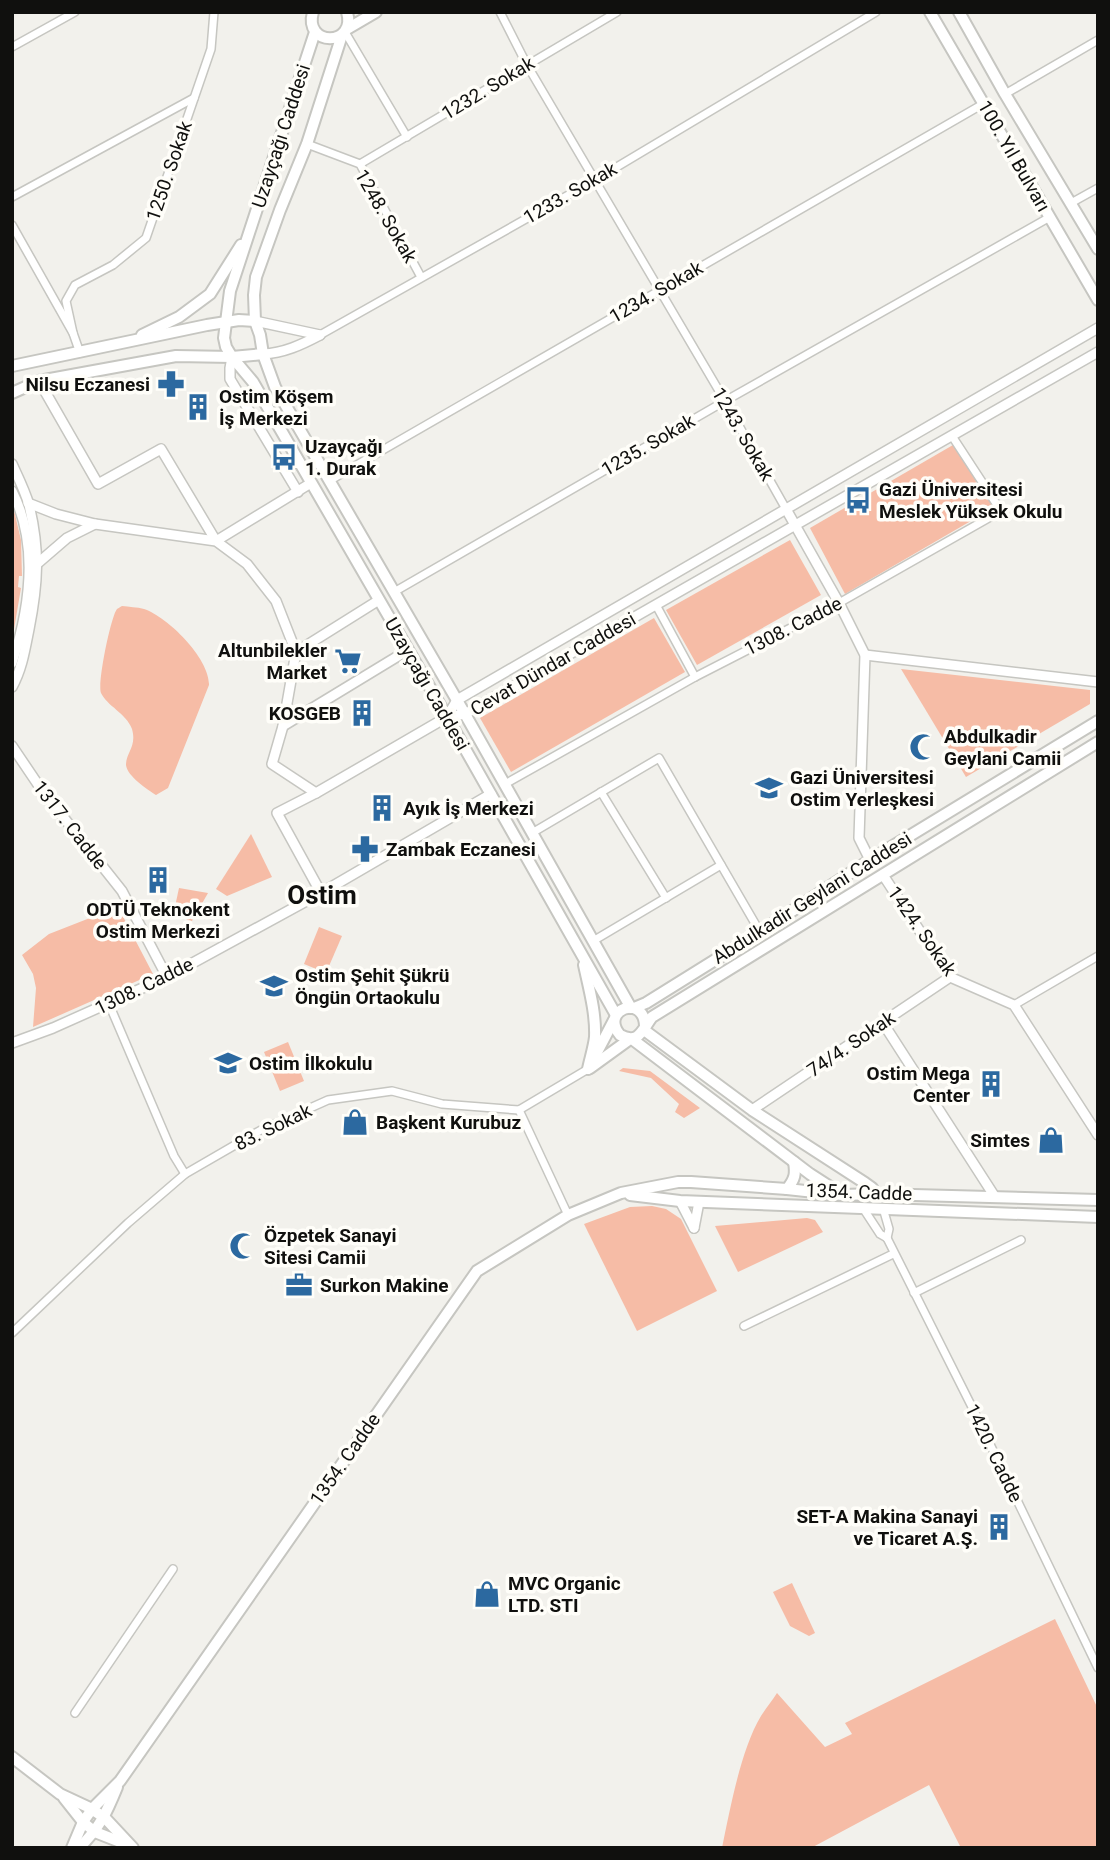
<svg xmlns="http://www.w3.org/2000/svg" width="1110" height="1860" font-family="Roboto,sans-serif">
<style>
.green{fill:#f6bca6}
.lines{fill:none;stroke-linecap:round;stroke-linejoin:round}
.minor-casing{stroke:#c6c6c1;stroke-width:10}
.tertiary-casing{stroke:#c6c6c1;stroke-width:12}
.secondary-casing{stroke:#c6c6c1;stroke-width:14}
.minor{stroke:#fff;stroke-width:7}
.tertiary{stroke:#fff;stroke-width:9}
.secondary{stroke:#fff;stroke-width:10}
.labels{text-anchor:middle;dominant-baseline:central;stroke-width:7;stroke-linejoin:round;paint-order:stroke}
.street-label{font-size:19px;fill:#10100e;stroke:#fffef9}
.poi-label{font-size:19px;font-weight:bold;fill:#10100e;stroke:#fffef9;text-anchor:start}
.district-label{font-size:26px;font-weight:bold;fill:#10100e;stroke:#fffef9}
</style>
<rect width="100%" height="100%" fill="#f2f1ec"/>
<!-- green -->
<g class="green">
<path d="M953,445L995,507L845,594L810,528Z"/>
<path d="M12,502L21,540L22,576H19L18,587L21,588L12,641Z"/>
<path d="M790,540L821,595L697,665L666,610Z"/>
<path d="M122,606C129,607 137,607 144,609C168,617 210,659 209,685L168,788L156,795C148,790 127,776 126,765C126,752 137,747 132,729C126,713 107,706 101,693C97,684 111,616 117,609C119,608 120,607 122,606Z"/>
<path d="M654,618L685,672L511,772L480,718Z"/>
<path d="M901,669L1090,690V704L966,777Z"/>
<path d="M251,834L272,877L227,896L216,889Z"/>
<path d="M179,888L208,893L192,921L187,920L176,902Z"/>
<path d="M118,907L153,974L33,1027L36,988L33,974L22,955L49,934Z"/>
<path d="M319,927L342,936L326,973L304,964Z"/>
<path d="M288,1042L304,1081L280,1091L264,1052Z"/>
<path d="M623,1068L650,1071L700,1108L684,1118L675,1112L679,1104L651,1078L619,1071Z"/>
<path d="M652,1206L666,1209L681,1219L717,1291L637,1331L584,1224L630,1207Z"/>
<path d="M807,1218L815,1220L823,1232L738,1272L715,1226Z"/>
<path d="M792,1583L815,1633L809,1636L790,1626L773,1592Z"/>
<path d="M1055,1619L1098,1709V1848H961L929,1785L811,1848H722C730,1809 741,1749 761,1716C766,1708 772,1701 777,1693L825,1747L852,1734L845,1723Z"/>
</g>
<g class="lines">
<defs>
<g id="minor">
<path d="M500,12L527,65L725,401L786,509"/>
<path d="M345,32L407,137"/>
<path d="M12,47L75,12"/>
<path d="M1005,94L1098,40"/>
<path d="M307,144L360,164L421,277"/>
<path d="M360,164L617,12"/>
<path d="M12,197L194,98"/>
<path d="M1071,203L1098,188"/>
<path d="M12,225L73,333L80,353"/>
<path d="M73,333L66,301L75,285L113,265L146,238L211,49L214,12"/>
<path d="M320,335L595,180L876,12"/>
<path d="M329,481L983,104"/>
<path d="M394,592L725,401L1050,217"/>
<path d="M656,605L695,677"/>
<path d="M505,784L695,677L839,603L1001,511L952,436"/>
<path d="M601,792L666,898"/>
<path d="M532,833L659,758L760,932"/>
<path d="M593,941L721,865"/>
<path d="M109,1004L174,1156L185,1174"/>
<path d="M1014,1005L1098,956"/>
<path d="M519,1110L568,1215"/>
<path d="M863,1208L880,1234L887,1238L973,1409L1098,1668"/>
<path d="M883,1208L889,1229L887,1238"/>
<path d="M914,1293L1021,1240"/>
<path d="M744,1326L893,1254"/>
<path d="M12,1333L128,1223L185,1174L261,1130L328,1100L392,1091L442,1104L519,1110L588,1069"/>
<path d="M75,1713L173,1569"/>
</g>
<g id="tertiary">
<path d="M255,321L320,335"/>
<path d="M263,354C284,353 301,345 320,335"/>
<path d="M232,357L230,368V379L298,492"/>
<path d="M39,381L98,484L161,449L216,541L311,483"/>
<path d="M12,464C18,477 25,491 29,505C40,550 38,584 29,629C25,649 22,669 12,687"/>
<path d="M12,491C39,544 30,608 12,663"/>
<path d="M28,503L56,514L95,524L216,541L247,564L276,601L296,652"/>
<path d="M786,509L839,603L865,655L859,838L870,860"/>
<path d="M38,563L67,538L95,524"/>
<path d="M865,655L1098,682"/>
<path d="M447,717L457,700L1098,328"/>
<path d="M283,726L408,650"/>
<path d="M12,746L41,789L122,891L167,977"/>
<path d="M316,793L447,717L465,714L1098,352"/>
<path d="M883,875L950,977L1014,1005L1098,1135"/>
<path d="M321,893L277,813L316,793L272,764L283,726L296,652L379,600"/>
<path d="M883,1023L995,1197"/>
<path d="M12,1043L53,1028L167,977L321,893L491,794"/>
<path d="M752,1110L950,977"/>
<path d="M680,1201L694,1228"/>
<path d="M694,1228L699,1202"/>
</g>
<g id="secondary">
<path d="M313,12C303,47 357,47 347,12"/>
<path d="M930,12L1098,300"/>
<path d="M959,12L1005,94L1098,249"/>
<path d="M347,29L376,12"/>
<path d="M315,32L230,291L224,338L226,347L232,357L253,382L447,717L616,1015"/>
<path d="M342,35L307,144L280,210L256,277L254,295L255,321L260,335L263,354L275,387L465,714L631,1008"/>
<path d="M142,335L179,317L210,294L241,245"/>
<path d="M12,366L207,325L239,320L255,321"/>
<path d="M12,393L39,381L176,356L232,357L263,354"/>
<path d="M584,965C589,988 596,1013 595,1037C594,1047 590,1059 588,1069"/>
<path d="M634,1008L646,1003L760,932L870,860L1098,721"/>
<path d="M645,1026C644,993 599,1010 620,1035C639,1045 642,1030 652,1017L1098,742"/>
<path d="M644,1030L752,1110L865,1183L872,1188L877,1196"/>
<path d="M632,1039L810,1174L841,1194"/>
<path d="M594,1058L614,1020"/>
<path d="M590,1068L630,1039"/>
<path d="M787,1189C795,1179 796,1174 794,1162"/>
<path d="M630,1195L680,1201L1098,1217"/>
<path d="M12,1757L60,1794L90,1808L105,1818L133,1848"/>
<path d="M64,1798L83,1822L95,1832L128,1845"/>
<path d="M72,1848L83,1822L92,1809L120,1781L477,1271L568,1215L621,1193L678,1182H691L787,1189L842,1195L876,1194L1098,1200"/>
<path d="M79,1848C100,1827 106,1814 117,1787"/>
</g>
</defs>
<!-- minor casing -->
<use href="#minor" class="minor-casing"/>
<!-- tertiary casing -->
<use href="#tertiary" class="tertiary-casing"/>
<!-- secondary casing -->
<use href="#secondary" class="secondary-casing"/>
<!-- minor -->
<use href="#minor" class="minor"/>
<!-- tertiary -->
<use href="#tertiary" class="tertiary"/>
<!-- secondary -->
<use href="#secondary" class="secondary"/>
</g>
<!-- icons -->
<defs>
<symbol id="pharmacy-bare" viewBox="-9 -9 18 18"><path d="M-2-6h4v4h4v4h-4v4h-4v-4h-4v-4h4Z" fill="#2c69a0" stroke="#fffef9" stroke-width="2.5" paint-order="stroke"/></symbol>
<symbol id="building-bare" viewBox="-9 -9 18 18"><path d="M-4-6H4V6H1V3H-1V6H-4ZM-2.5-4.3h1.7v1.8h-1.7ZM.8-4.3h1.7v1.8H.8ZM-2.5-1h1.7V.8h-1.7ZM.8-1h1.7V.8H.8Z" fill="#2c69a0" stroke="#fffef9" stroke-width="2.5" paint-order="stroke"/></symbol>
<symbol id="bus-bare" viewBox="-9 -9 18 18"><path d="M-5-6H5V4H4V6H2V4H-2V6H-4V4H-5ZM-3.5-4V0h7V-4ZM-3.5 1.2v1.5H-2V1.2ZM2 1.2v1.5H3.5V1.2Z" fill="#2c69a0" stroke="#fffef9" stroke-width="2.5" paint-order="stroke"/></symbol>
<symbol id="supermarket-bare" viewBox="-9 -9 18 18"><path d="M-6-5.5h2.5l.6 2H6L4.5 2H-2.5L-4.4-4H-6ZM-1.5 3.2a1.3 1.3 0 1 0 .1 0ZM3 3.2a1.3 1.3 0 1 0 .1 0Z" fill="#2c69a0" stroke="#fffef9" stroke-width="2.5" paint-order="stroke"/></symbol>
<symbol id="mosque-bare" viewBox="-9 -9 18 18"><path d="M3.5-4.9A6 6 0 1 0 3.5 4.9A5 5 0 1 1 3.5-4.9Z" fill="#2c69a0" stroke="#fffef9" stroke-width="2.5" paint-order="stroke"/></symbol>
<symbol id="university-bare" viewBox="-9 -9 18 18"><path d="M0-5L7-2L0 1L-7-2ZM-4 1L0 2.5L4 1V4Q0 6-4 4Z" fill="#2c69a0" stroke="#fffef9" stroke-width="2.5" paint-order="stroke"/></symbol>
<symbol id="school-bare" viewBox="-9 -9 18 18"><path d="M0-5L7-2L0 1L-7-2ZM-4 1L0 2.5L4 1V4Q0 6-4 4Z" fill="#2c69a0" stroke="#fffef9" stroke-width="2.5" paint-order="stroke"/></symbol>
<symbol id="shop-bare" viewBox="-9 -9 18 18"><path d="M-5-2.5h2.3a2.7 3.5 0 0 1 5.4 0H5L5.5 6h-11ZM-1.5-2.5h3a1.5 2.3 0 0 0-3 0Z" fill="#2c69a0" stroke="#fffef9" stroke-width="2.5" paint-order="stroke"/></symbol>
<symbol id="office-bare" viewBox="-9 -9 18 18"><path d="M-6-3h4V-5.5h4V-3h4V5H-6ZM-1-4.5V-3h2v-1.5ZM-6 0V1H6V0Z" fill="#2c69a0" stroke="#fffef9" stroke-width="2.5" paint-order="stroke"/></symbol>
</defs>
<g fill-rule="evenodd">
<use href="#pharmacy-bare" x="152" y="365" width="38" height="38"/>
<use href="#building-bare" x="179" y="388" width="38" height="38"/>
<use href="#bus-bare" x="265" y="438" width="38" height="38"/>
<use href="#bus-bare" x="839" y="481" width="38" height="38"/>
<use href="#supermarket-bare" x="329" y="642" width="38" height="38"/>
<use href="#building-bare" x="343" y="694" width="38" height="38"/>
<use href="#mosque-bare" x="904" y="728" width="38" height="38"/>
<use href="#university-bare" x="750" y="769" width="38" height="38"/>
<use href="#building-bare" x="363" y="789" width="38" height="38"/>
<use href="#pharmacy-bare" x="346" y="830" width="38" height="38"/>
<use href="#building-bare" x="139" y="861" width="38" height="38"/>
<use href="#school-bare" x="255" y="967" width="38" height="38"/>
<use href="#school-bare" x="209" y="1044" width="38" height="38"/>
<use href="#building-bare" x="972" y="1065" width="38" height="38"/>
<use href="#shop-bare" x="336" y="1103" width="38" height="38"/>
<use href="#shop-bare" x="1032" y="1121" width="38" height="38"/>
<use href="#mosque-bare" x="224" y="1227" width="38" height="38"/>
<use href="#office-bare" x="280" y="1266" width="38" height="38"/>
<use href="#building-bare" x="980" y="1508" width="38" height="38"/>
<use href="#shop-bare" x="468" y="1575" width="38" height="38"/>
</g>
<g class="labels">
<!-- street labels -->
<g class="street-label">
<text transform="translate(488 88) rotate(-31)">1232. Sokak</text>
<text transform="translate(281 136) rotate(-72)">Uzayçağı Caddesi</text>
<text transform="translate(1014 156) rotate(60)">100. Yıl Bulvarı</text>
<text transform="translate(169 171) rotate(-71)">1250. Sokak</text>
<text transform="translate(570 193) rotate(-30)">1233. Sokak</text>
<text transform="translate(386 216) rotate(60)">1248. Sokak</text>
<text transform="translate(656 292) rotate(-30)">1234. Sokak</text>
<text transform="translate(743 434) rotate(60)">1243. Sokak</text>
<text transform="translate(648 445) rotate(-30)">1235. Sokak</text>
<text transform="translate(793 626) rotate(-27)">1308. Cadde</text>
<text transform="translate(553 664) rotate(-30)">Cevat Dündar Caddesi</text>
<text transform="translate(427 684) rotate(60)">Uzayçağı Caddesi</text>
<text transform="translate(70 825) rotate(52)">1317. Cadde</text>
<text transform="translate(812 898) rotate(-32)">Abdulkadir Geylani Caddesi</text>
<text transform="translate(922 931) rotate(55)">1424. Sokak</text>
<text transform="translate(144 986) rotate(-26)">1308. Cadde</text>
<text transform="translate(851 1044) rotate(-34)">74/4. Sokak</text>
<text transform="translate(273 1127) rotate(-26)">83. Sokak</text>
<text transform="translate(859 1192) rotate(2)">1354. Cadde</text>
<text transform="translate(994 1453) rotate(64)">1420. Cadde</text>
<text transform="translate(345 1459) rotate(-55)">1354. Cadde</text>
</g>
<!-- poi labels -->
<g class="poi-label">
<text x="150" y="384" text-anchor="end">Nilsu Eczanesi</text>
<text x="219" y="396">Ostim Köşem<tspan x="219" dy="22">İş Merkezi</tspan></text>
<text x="305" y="446">Uzayçağı<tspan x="305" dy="22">1. Durak</tspan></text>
<text x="879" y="489">Gazi Üniversitesi<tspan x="879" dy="22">Meslek Yüksek Okulu</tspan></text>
<text x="327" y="650" text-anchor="end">Altunbilekler<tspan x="327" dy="22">Market</tspan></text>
<text x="341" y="713" text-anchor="end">KOSGEB</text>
<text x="944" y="736">Abdulkadir<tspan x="944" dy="22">Geylani Camii</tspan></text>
<text x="790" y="777">Gazi Üniversitesi<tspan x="790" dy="22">Ostim Yerleşkesi</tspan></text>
<text x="403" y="808">Ayık İş Merkezi</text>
<text x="386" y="849">Zambak Eczanesi</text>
<text x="158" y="909" text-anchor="middle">ODTÜ Teknokent<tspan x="158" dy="22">Ostim Merkezi</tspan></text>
<text x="295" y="975">Ostim Şehit Şükrü<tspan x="295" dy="22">Öngün Ortaokulu</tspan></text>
<text x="249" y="1063">Ostim İlkokulu</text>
<text x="970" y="1073" text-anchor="end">Ostim Mega<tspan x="970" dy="22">Center</tspan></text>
<text x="376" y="1122">Başkent Kurubuz</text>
<text x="1030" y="1140" text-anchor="end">Simtes</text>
<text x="264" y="1235">Özpetek Sanayi<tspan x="264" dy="22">Sitesi Camii</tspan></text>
<text x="320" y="1285">Surkon Makine</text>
<text x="978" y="1516" text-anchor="end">SET-A Makina Sanayi<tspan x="978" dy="22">ve Ticaret A.Ş.</tspan></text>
<text x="508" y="1583">MVC Organic<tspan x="508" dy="22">LTD. STI</tspan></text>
</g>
<!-- district labels -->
<g class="district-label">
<text x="322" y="895">Ostim</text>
</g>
</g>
<!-- border -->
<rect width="1110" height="1860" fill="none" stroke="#10100e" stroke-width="28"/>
</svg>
